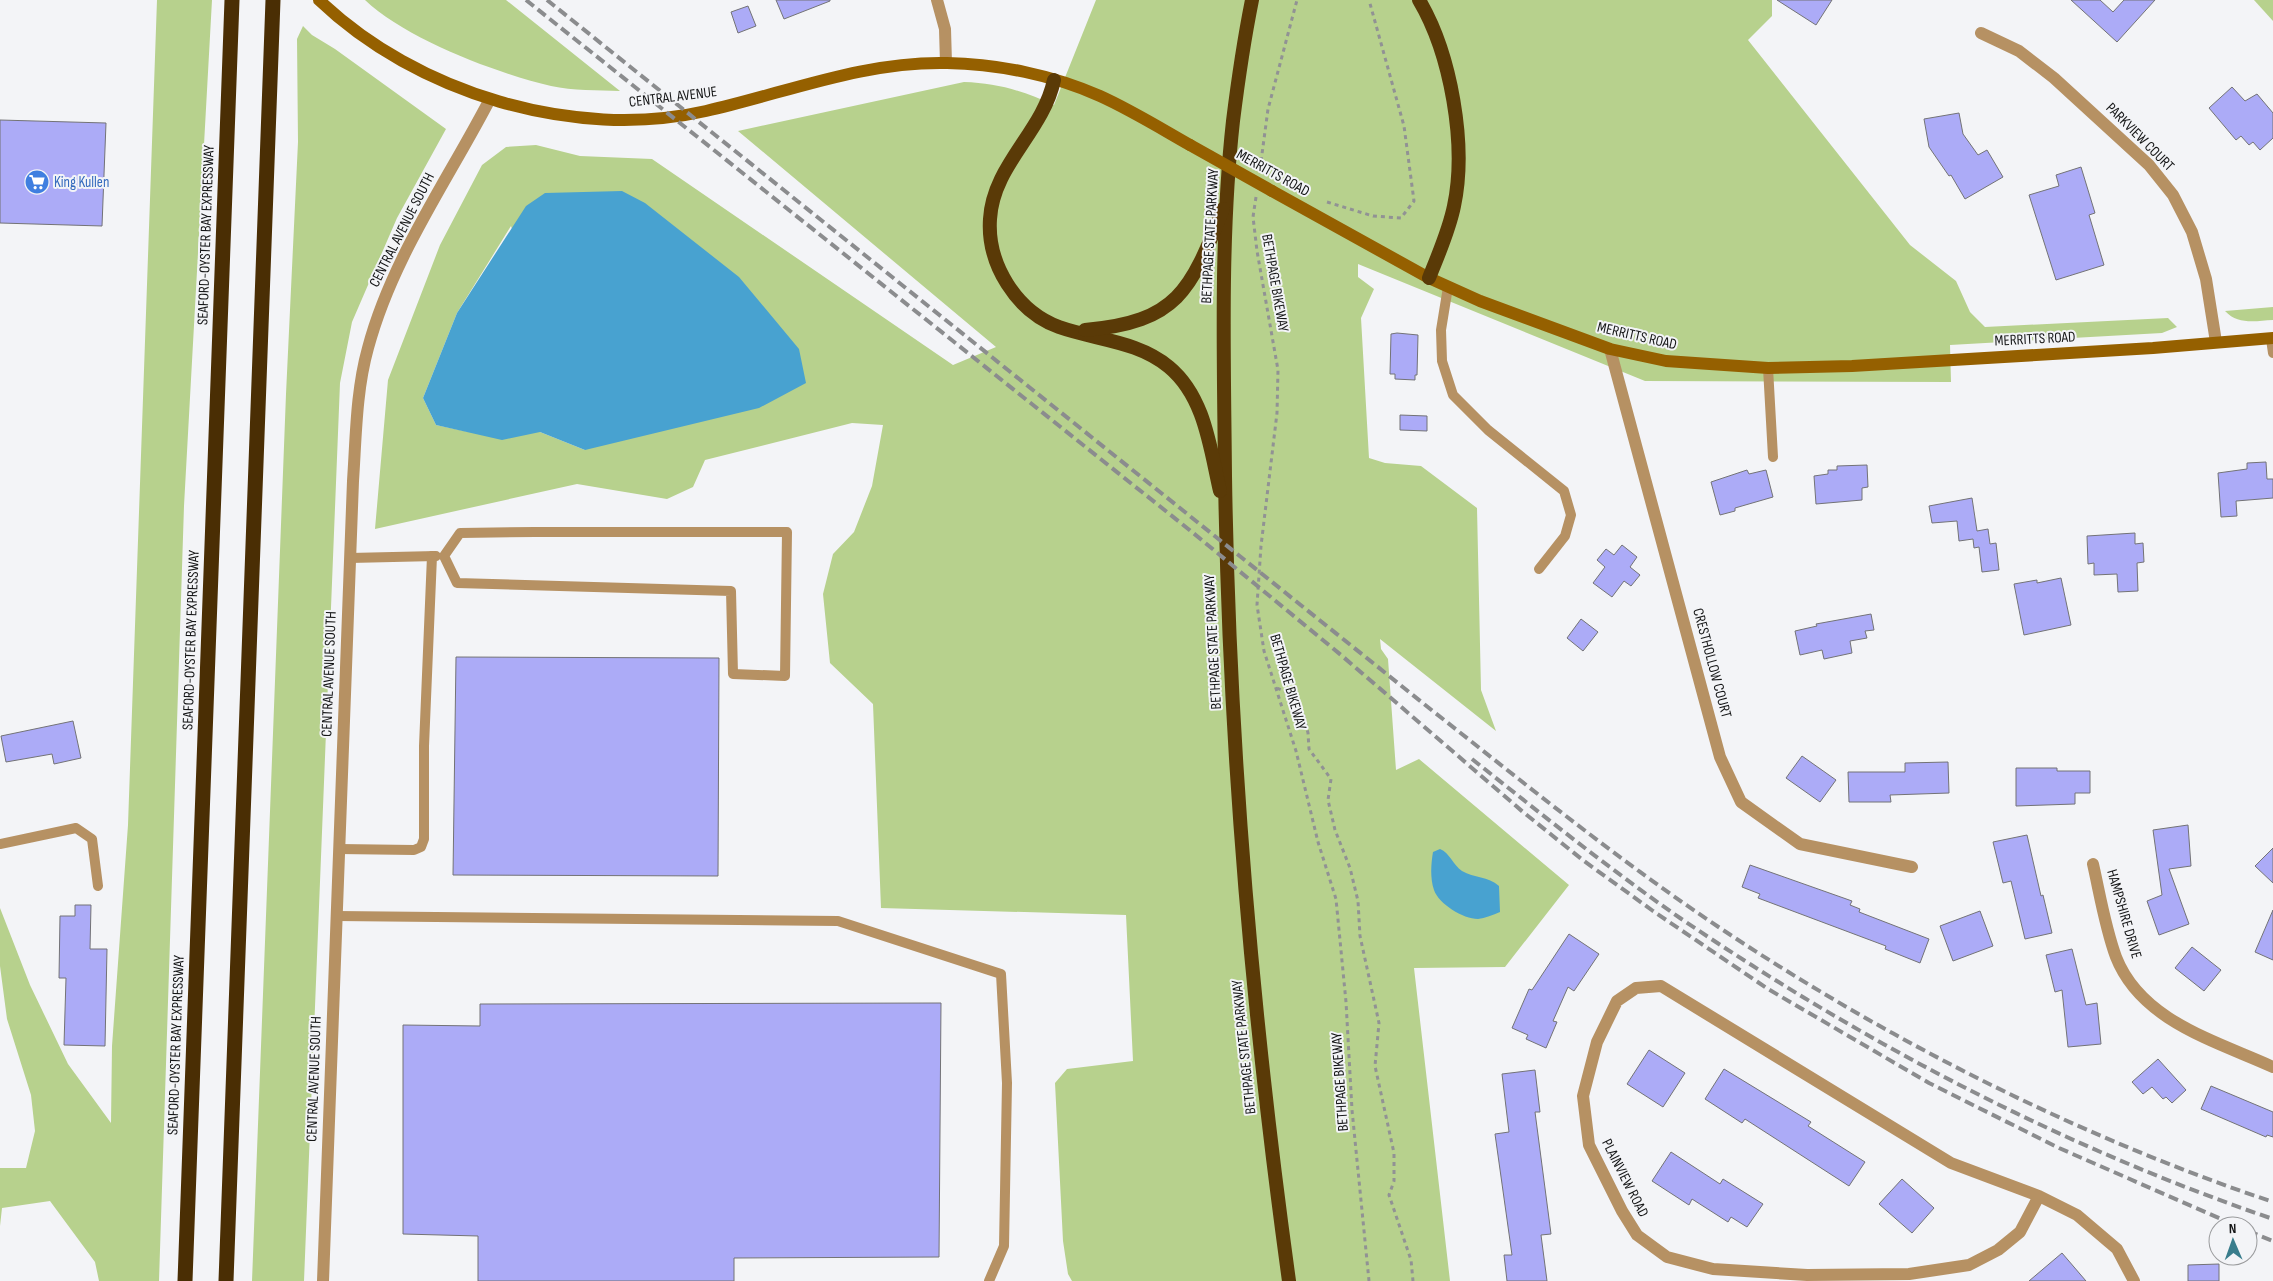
<svg xmlns="http://www.w3.org/2000/svg" width="2273" height="1281" font-family="'Sofia Sans Condensed',sans-serif">
<style>
.green{fill:#b7d18d;fill-rule:evenodd}
.water{fill:#48a2d0}
.building{fill:#acabf7;stroke:#737376}
.lines{fill:none;stroke-linecap:round;stroke-linejoin:round}
.path{stroke:#919294;stroke-width:3;stroke-dasharray:4 4;stroke-linecap:butt}
.service{stroke:#b69163;stroke-width:10}
.minor{stroke:#b69163;stroke-width:12}
.secondary{stroke:#956000;stroke-width:12}
.trunk{stroke:#5a3a07;stroke-width:14}
.motorway{stroke:#4a2e04;stroke-width:15}
.rail{stroke:#8b8c8e;stroke-width:4;stroke-dasharray:10 5;stroke-linecap:butt}
.secondary-bridge{stroke:#956000;stroke-width:12}
.labels{text-anchor:middle;dominant-baseline:central;stroke-width:4;stroke-linejoin:round;paint-order:stroke}
.street-label{font-size:15px;fill:#141516;stroke:#f3f4f7}
.shop-label{font-size:15px;fill:#366cbe;stroke:#f3f4f7;text-anchor:start}
</style>
<rect width="100%" height="100%" fill="#f3f4f7"/>
<!-- green -->
<g class="green">
<path d="M157,0H212L184,506L159,1281H99L95,1262L50,1201L2,1208L0,1226V1168H26L35,1131L31,1095L7,1019L0,966V908L30,985L68,1064L111,1123L112,1046L128,825Z"/>
<path d="M365,0H506L620,91C598,90 573,91 551,86C496,73 406,39 365,0Z"/>
<path d="M1096,0H1772V16L1748,40L1910,245L1956,281L1970,312L1985,327L2168,318L2177,327L2162,333L1950,345L1951,382L1645,381L1358,264V277L1374,289L1361,318L1369,458L1385,463L1421,466L1477,508L1481,690L1496,731L1380,639L1381,649L1388,659L1396,770L1419,759L1569,885L1505,967L1414,968L1450,1281H1072L1068,1274L1063,1241L1055,1083L1067,1069L1133,1061L1126,915L881,908L873,704L830,663L823,594L833,554L854,532L872,486L883,425L852,423L705,460L693,487L667,499L577,484L375,529L388,380L440,245L482,165L506,147L536,145L580,156L652,159L953,365L996,347L738,131L964,82C997,83 1024,91 1054,105ZM511,226L585,450L540,432H469L436,425L423,398L457,313Z"/>
<path d="M2254,0H2273V21Z"/>
<path d="M303,26L312,35L335,49L446,129L397,218L352,322L340,383L304,1281H252L286,394L298,142L297,39Z"/>
<path d="M2273,307V320C2255,321 2238,325 2225,311Z"/>
</g>
<!-- water -->
<g class="water">
<path d="M622,191L645,203L739,277L799,349L806,383L759,408L585,450L540,432L502,440L436,425L423,398L457,313L526,206L545,193Z"/>
<path d="M1440,849C1450,853 1453,865 1462,871C1474,878 1488,876 1499,886L1500,912C1493,915 1485,918 1478,919C1463,919 1439,904 1434,890C1430,878 1431,864 1433,852Z"/>
</g>
<!-- building -->
<g class="building">
<path d="M776,0H830V1L784,19Z"/>
<path d="M1777,0H1832L1816,25Z"/>
<path d="M2071,0H2100L2113,12L2124,0H2155L2117,42Z"/>
<path d="M748,6L756,26L738,33L731,12Z"/>
<path d="M2232,87L2245,101L2257,94L2273,113V138L2260,150L2253,142L2249,145L2241,136L2236,140L2209,108Z"/>
<path d="M1959,113L1963,134L1978,155L1987,150L2003,177L1965,199L1951,175L1949,176L1929,147L1924,119Z"/>
<path d="M0,120L106,123L102,226L0,223Z"/>
<path d="M2081,167L2095,213L2089,215L2104,265L2056,280L2029,195L2059,186L2056,175Z"/>
<path d="M1397,333L1418,335L1417,375H1415V380L1395,379V374H1390L1391,334Z"/>
<path d="M1400,415L1427,416V431L1400,430Z"/>
<path d="M2266,462L2267,479H2273V498L2236,501L2237,516L2221,517L2218,473L2247,469V463Z"/>
<path d="M1867,465L1868,487L1862,488V500L1816,504L1814,476L1828,474V470H1837V466Z"/>
<path d="M1747,470L1749,474L1766,470L1773,497L1735,508V511L1720,515L1711,482Z"/>
<path d="M1972,498L1977,531L1988,529L1990,544L1996,543L1999,570L1982,572L1979,547L1974,548L1973,539L1959,541L1957,521L1932,523L1929,506Z"/>
<path d="M2135,533V544L2143,543L2144,562L2137,563L2138,591L2118,592L2117,574L2094,575V563L2088,564L2087,536Z"/>
<path d="M1622,545L1637,557L1630,567L1640,575L1631,586L1624,581L1612,597L1593,583L1605,567L1597,560L1606,549L1614,555Z"/>
<path d="M2061,578L2071,625L2024,635L2014,584L2037,580V583Z"/>
<path d="M1871,614L1874,630L1865,631L1867,638L1850,641L1852,653L1824,659L1822,650L1800,655L1795,631L1817,626L1816,624Z"/>
<path d="M1581,619L1598,632L1583,651L1567,638Z"/>
<path d="M456,657L719,658L718,876L453,875Z"/>
<path d="M73,721L81,758L54,764L52,754L6,762L1,736Z"/>
<path d="M1802,756L1836,780L1820,802L1786,778Z"/>
<path d="M1948,762L1949,793L1890,795L1891,802H1849L1848,772H1905V763Z"/>
<path d="M2016,768H2057V771H2090V793H2075V804L2016,806Z"/>
<path d="M2188,825L2191,866L2169,869L2189,924L2159,935L2147,901L2162,895L2153,830Z"/>
<path d="M2027,835L2041,896L2043,895L2052,933L2025,939L2011,881L2003,883L1993,842Z"/>
<path d="M2273,848V883L2255,866Z"/>
<path d="M1750,865L1852,901L1850,905L1860,909L1859,912L1929,939L1920,963L1885,949L1886,946L1758,898L1760,894L1742,887Z"/>
<path d="M75,905H91L90,949H107L105,1046L64,1045L66,978H59L60,916H75Z"/>
<path d="M2273,910V960L2255,952Z"/>
<path d="M1980,911L1993,946L1953,961L1940,926Z"/>
<path d="M1569,934L1599,954L1574,991L1568,987L1553,1021L1557,1022L1546,1048L1526,1039L1528,1035L1512,1028L1529,989L1532,990Z"/>
<path d="M2192,947L2221,970L2204,991L2175,968Z"/>
<path d="M2072,949L2086,1005L2097,1003L2101,1044L2068,1047L2062,990L2055,992L2046,955Z"/>
<path d="M941,1003L939,1257L734,1258V1281H478V1236L403,1234V1025L480,1026V1004Z"/>
<path d="M1649,1050L1685,1073L1663,1107L1627,1084Z"/>
<path d="M2158,1059L2186,1090L2172,1103L2166,1097L2163,1099L2152,1087L2143,1094L2132,1082Z"/>
<path d="M1724,1069L1811,1122L1808,1126L1865,1162L1849,1186L1745,1119L1742,1123L1705,1099Z"/>
<path d="M1535,1070L1540,1112H1535L1551,1234L1541,1235L1547,1281H1507L1504,1255H1512L1495,1134L1509,1132L1502,1074Z"/>
<path d="M2211,1086L2273,1112V1137L2267,1135L2266,1137L2201,1109Z"/>
<path d="M1671,1152L1720,1184L1723,1179L1763,1204L1747,1227L1731,1217L1728,1222L1692,1199L1689,1205L1652,1181Z"/>
<path d="M1902,1179L1934,1208L1912,1233L1879,1204Z"/>
<path d="M2062,1253L2086,1281H2029Z"/>
<path d="M2219,1264V1281H2188V1265Z"/>
</g>
<g class="lines">
<!-- path -->
<g class="path">
<path d="M1260,169L1268,109L1297,0"/>
<path d="M1256,197L1253,217L1257,251L1278,370L1277,413L1261,546L1257,605L1264,651L1296,751L1318,842L1336,899L1346,1002L1352,1110L1369,1281"/>
<path d="M1327,202L1373,216L1401,218L1414,201L1404,126L1369,0"/>
<path d="M1277,688L1293,695L1303,713L1308,733L1309,749L1331,779L1328,800L1335,830L1350,868L1358,901L1360,936L1379,1023L1375,1066L1394,1153V1181L1389,1195L1411,1260L1413,1281"/>
</g>
<!-- service -->
<g class="service">
<path d="M1448,287L1441,330L1442,361L1453,395L1488,430L1564,491L1571,515L1565,536L1539,569"/>
<path d="M2271,339L2273,353"/>
<path d="M1768,368L1773,457"/>
<path d="M535,532H787L785,676L733,674L731,591L457,583L444,556L460,533Z"/>
<path d="M350,558L436,556"/>
<path d="M0,844L76,828L92,839L98,886"/>
<path d="M339,849L414,850L421,847L424,839V746L432,556"/>
<path d="M337,916L838,921L1001,974L1007,1083L1004,1246L989,1281"/>
</g>
<!-- minor -->
<g class="minor">
<path d="M937,0L945,29L946,63"/>
<path d="M1981,33L2019,51L2054,78L2149,165L2173,195L2192,232L2206,279L2216,342"/>
<path d="M1610,349L1720,757L1741,802L1800,844L1912,867"/>
<path d="M2093,864C2100,895 2105,927 2116,957C2141,1021 2216,1041 2273,1067"/>
<path d="M2039,1196L2020,1232L1998,1250L1969,1265L1909,1274L1807,1275L1713,1269L1667,1257L1637,1235L1622,1211L1589,1145L1583,1096L1597,1042L1617,1001L1636,988L1661,986L1951,1163L2039,1196L2077,1215L2117,1249L2134,1281"/>
<path d="M323,1281L353,481C356,437 356,391 368,348C392,258 448,180 490,99"/>
</g>
<!-- secondary -->
<g class="secondary">
<path d="M319,0C416,93 574,141 706,111C786,93 863,61 947,63C998,64 1053,75 1100,96C1131,110 1160,128 1190,145"/>
<path d="M1272,191L1429,278L1480,301L1610,349L1666,361L1768,368L1852,366L2153,348L2273,338"/>
</g>
<!-- trunk -->
<g class="trunk">
<path d="M1252,0C1244,40 1238,81 1233,121C1220,239 1224,358 1225,476C1229,746 1252,1014 1289,1281"/>
<path d="M1419,0C1451,54 1467,145 1454,206C1449,231 1438,255 1429,278"/>
<path d="M1054,80C1043,132 993,165 990,219C987,264 1016,311 1059,327C1096,340 1138,341 1169,367C1205,397 1210,448 1220,491"/>
<path d="M1085,330C1179,322 1191,289 1223,209"/>
</g>
<!-- motorway -->
<g class="motorway">
<path d="M185,1281L232,0"/>
<path d="M226,1281L273,0"/>
</g>
<!-- rail -->
<g class="rail">
<path d="M526,0L1192,532L1341,655L1523,812L1584,861L1653,911L1768,989L1929,1083L2059,1148L2237,1226"/>
<path d="M547,0L1429,708C1524,783 1617,859 1717,926C1889,1041 2077,1136 2273,1202"/>
<path d="M1472,759C1540,813 1608,868 1680,918C1864,1043 2062,1147 2273,1219"/>
<path d="M2248,1231L2273,1241"/>
</g>
<!-- secondary-bridge -->
<path class="secondary-bridge" d="M1190,145L1272,191"/>
</g>
<!-- icons -->
<defs>
<symbol id="supermarket-disc" viewBox="-11 -11 22 22"><circle r="9.5" fill="#3f7fe0" stroke="#f3f4f7"/><path d="M-6-5.5h2.5l.6 2H6L4.5 2H-2.5L-4.4-4H-6ZM-1.5 3.2a1.3 1.3 0 1 0 .1 0ZM3 3.2a1.3 1.3 0 1 0 .1 0Z" fill="#fff"/></symbol>
</defs>
<g fill-rule="evenodd">
<use href="#supermarket-disc" x="23" y="168" width="28" height="28"/>
</g>
<g class="labels">
<!-- street labels -->
<g class="street-label">
<text transform="translate(673 97) rotate(-7)">CENTRAL AVENUE</text>
<text transform="translate(2140 137) rotate(45)">PARKVIEW COURT</text>
<text transform="translate(1273 173) rotate(29)">MERRITTS ROAD</text>
<text transform="translate(402 230) rotate(-63)">CENTRAL AVENUE SOUTH</text>
<text transform="translate(206 235) rotate(-88)">SEAFORD-OYSTER BAY EXPRESSWAY</text>
<text transform="translate(1210 236) rotate(-87)">BETHPAGE STATE PARKWAY</text>
<text transform="translate(1275 283) rotate(80)">BETHPAGE BIKEWAY</text>
<text transform="translate(1637 336) rotate(13)">MERRITTS ROAD</text>
<text transform="translate(2035 339) rotate(-3)">MERRITTS ROAD</text>
<text transform="translate(191 640) rotate(-88)">SEAFORD-OYSTER BAY EXPRESSWAY</text>
<text transform="translate(1213 642) rotate(-93)">BETHPAGE STATE PARKWAY</text>
<text transform="translate(1712 663) rotate(75)">CRESTHOLLOW COURT</text>
<text transform="translate(329 674) rotate(-88)">CENTRAL AVENUE SOUTH</text>
<text transform="translate(1288 682) rotate(74)">BETHPAGE BIKEWAY</text>
<text transform="translate(2124 914) rotate(74)">HAMPSHIRE DRIVE</text>
<text transform="translate(176 1045) rotate(-88)">SEAFORD-OYSTER BAY EXPRESSWAY</text>
<text transform="translate(1244 1047) rotate(-96)">BETHPAGE STATE PARKWAY</text>
<text transform="translate(314 1079) rotate(-88)">CENTRAL AVENUE SOUTH</text>
<text transform="translate(1340 1082) rotate(-94)">BETHPAGE BIKEWAY</text>
<text transform="translate(1625 1178) rotate(63)">PLAINVIEW ROAD</text>
</g>
<!-- shop labels -->
<g class="shop-label">
<text x="54" y="182">King Kullen</text>
</g>
</g>
<!-- north arrow -->
<g transform="translate(2233 1241) rotate(358)"><circle r="24" fill="#f3f4f7" stroke="#9a9b9d"/>
<path d="M0-4L9 19L0 12L-9 19Z" fill="#397d8c"/>
<text y="-8" font-size="14" font-weight="bold" text-anchor="middle" fill="#141516">N</text>
</g>
</svg>
